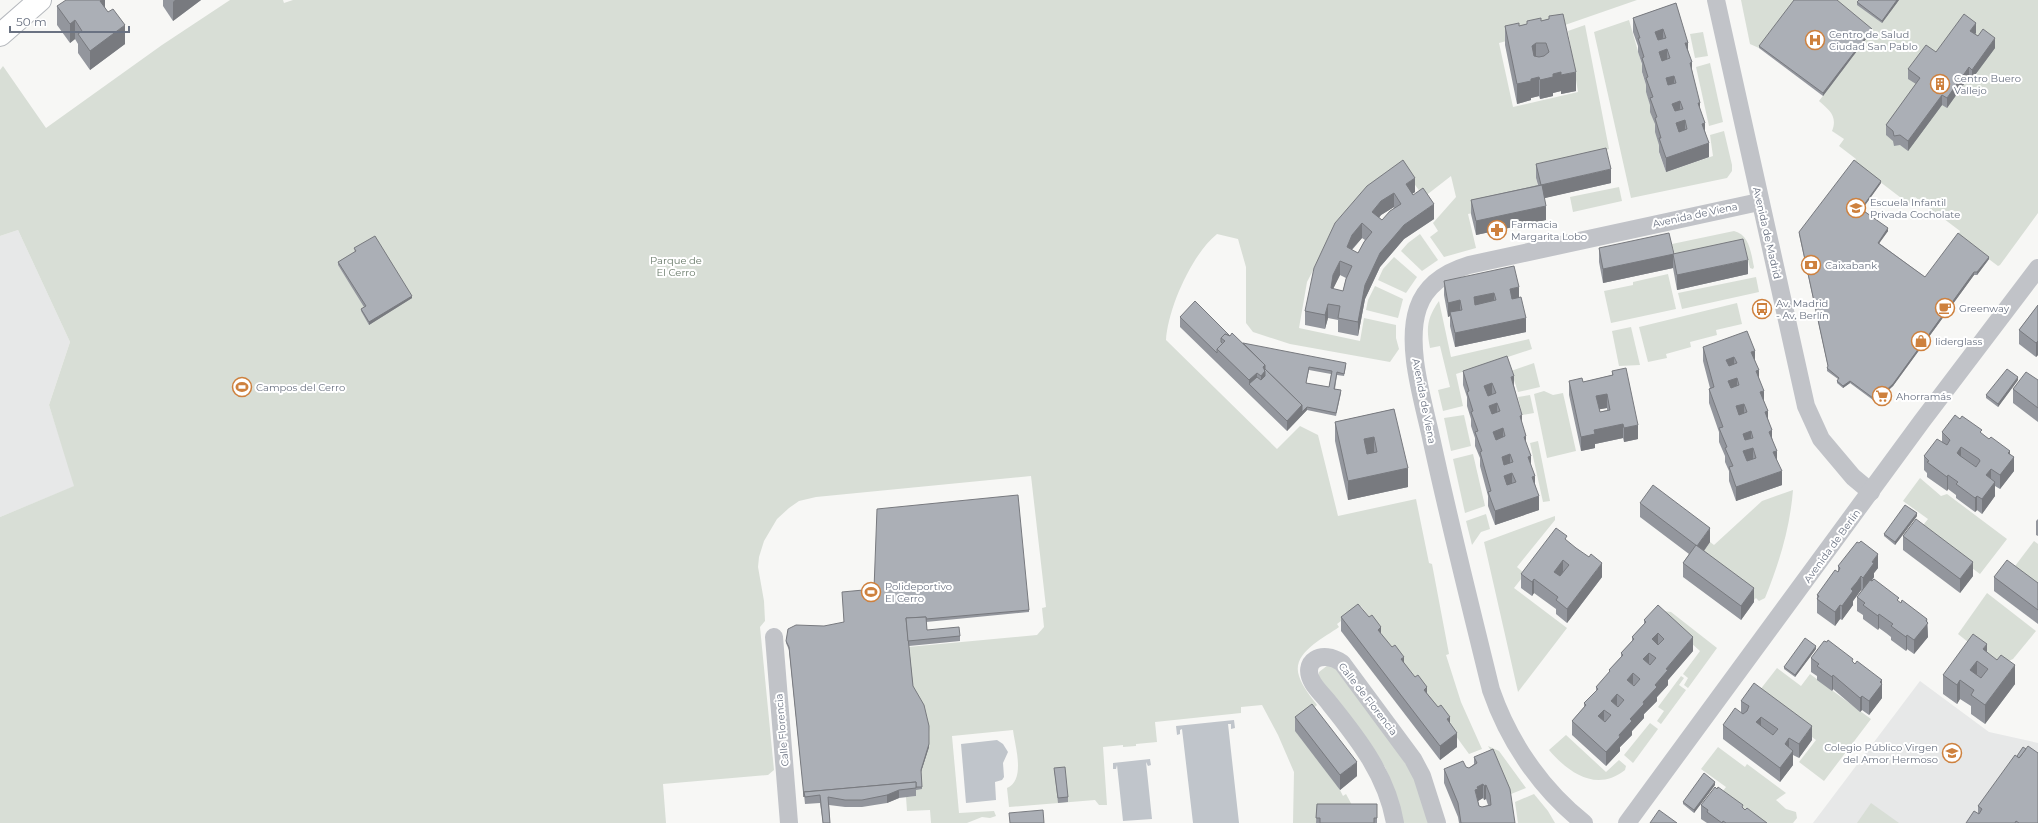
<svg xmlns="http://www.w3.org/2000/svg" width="2038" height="823" font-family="Montserrat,sans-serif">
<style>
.built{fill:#e7e8e8}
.green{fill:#d8ded6;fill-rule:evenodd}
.water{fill:#c0c5cb}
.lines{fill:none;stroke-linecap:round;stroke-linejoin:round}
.secondary-casing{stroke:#b6b9be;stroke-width:24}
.street{stroke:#c1c3c8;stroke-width:18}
.secondary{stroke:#fff;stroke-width:22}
.wall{fill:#93969d;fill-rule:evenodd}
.shaded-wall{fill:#787a7f}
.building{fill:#abafb6;stroke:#787a7f;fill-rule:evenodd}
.labels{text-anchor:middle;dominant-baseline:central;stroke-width:4;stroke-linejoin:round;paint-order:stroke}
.poi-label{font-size:10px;fill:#6a7282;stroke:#fff;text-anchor:start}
.street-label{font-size:10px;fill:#6a7282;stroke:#fff}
.park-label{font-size:10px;fill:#687a69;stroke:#fff}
</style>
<rect width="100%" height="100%" fill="#f7f7f5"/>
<!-- built -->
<g class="built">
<path d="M18,230L70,342L49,405L75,486L0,517V236Z"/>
<path d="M1920,681L1989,732L2038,743V823H1813Z"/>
</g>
<!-- green -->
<g class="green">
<path d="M230,0H283L284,3L293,0H1637L1565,25L1499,43L1513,107L1578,92L1568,31L1585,25L1609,149L1536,178L1541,199L1468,214L1476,248L1444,257L1430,237L1438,231L1433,223L1456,197L1451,176L1424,197L1404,170L1330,238L1307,282L1299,328L1360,341L1364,318L1396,325V338L1399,349L1390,362L1290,344L1253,332L1246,323V267L1238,239L1217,234C1192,254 1168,308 1166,340L1277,449L1300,426L1318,435L1338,516L1416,499L1429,563L1432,564L1449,654L1446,655L1461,702L1482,749L1469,754L1361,606L1337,624L1339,627C1324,638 1291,653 1299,676C1302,686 1311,697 1317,705L1308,713L1340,790L1343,796L1346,794L1353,807L1354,823H1293L1294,772L1278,735L1262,705L1241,707V713L1155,722L1157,742L1136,744V746L1123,747V745L1103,747L1107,805H1099L1095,800L1009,807L1007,788C1026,780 1015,746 1013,730L952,736L959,813L994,811L996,816L990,818L982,817L967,823H931L930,810L907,811L906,797L916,796C915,773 931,753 929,730C928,709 916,702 913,687C910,674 910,660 908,647L1037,635L1044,627L1042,608L1046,607L1031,476L816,497L799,501L789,508L777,519L764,541L759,557L758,567L764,601L765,621L760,627L774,770L768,775L663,784L666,823H0V517L74,486L49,405L70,342L18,230L0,236V70L3,66L46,128L162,45ZM356,254L369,325L366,308L338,265Z"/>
<path d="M1741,0H1796L1759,48L1750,44Z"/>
<path d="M1834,0H2038V213L2000,265L1998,266L1958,236L1960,231L1915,197L1909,204L1854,162L1856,159L1839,146L1844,139L1832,131C1838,116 1829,110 1819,101L1872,31Z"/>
<path d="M1629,20L1644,72L1642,73L1648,91L1646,92L1653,111L1661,152L1659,153L1666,172L1713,156L1710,135L1724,131L1732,165V171L1727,178L1631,198L1594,32Z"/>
<path d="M1703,32L1708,56L1695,58L1690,34Z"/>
<path d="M1710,63L1723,122L1709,126L1696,67Z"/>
<path d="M1619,187L1622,201L1573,212L1570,197Z"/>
<path d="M1734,231C1750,235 1751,254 1754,267L1753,269L1750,268L1745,248L1677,262L1672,244Z"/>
<path d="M1420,234L1438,260L1422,271L1401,251L1408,243Z"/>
<path d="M1394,257L1417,277L1406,293L1378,280L1383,269Z"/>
<path d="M1668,274L1676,309L1611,323L1604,291L1633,285V282Z"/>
<path d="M1756,277L1759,292L1682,309L1678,293Z"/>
<path d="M1375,286L1403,299L1398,318L1366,310L1368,300Z"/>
<path d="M1439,301L1451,357L1529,339L1532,349L1456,374L1463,406L1443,411L1438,390L1450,387L1440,346L1430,348C1426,328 1427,318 1439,301Z"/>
<path d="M1737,303L1742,324L1716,330L1717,335L1690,342L1691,347L1666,354L1667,358L1648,362L1639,327Z"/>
<path d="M1631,327L1640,365L1619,366L1612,331Z"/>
<path d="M1534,363L1540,387L1518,392L1511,371Z"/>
<path d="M1544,391L1553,395L1563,393L1576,451L1547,458L1534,394Z"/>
<path d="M1530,395L1534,413L1522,415L1518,397Z"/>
<path d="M1464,415L1471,446L1451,451L1444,418Z"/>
<path d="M1538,441L1550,501L1543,502L1530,443Z"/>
<path d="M1473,454L1485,506L1465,513L1453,459Z"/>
<path d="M1920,478L1941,496L1947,494L2007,539L1980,574L1920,529L1928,519L1903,501Z"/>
<path d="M1793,490C1790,528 1779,564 1765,598L1759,601L1756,598L1752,602L1697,560L1710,542L1714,545L1762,501Z"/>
<path d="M1486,514L1490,529L1481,532L1472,545L1466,521Z"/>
<path d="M1555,516V520L1517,567L1525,574L1514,588L1567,628L1518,692L1484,542Z"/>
<path d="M2034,541L2038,544V589L2012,570Z"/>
<path d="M1987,593L2036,631L2013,659L1998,666L1958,634Z"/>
<path d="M1664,611L1671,612L1717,648L1688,688L1684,685L1688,678L1683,674L1700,651L1659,614Z"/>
<path d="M1328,665L1336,669L1383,731L1415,777L1429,823H1403L1393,788L1385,767L1319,677V672Z"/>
<path d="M1777,668L1801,686L1810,674L1871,719L1824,781L1799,762L1816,740L1756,695Z"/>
<path d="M1681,676L1684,678L1679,685L1686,690L1661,724L1657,721L1664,711L1658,707Z"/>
<path d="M1650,723L1658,729L1633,763L1624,755Z"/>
<path d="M1566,735L1606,772L1619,760L1626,766L1625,770C1596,793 1568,772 1549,750Z"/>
<path d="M1488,746L1499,751L1526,788L1511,794L1500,765Z"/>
<path d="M1718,747L1745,767L1747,764L1786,793L1776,800L1786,809L1796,812L1797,818L1793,823H1755L1719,796L1726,787L1701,769Z"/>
<path d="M1534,794L1548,811L1555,823H1518L1515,802Z"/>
<path d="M1871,803L1899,823H1857Z"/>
</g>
<!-- water -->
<g class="water">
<path d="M1234,720L1235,728L1231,729V724H1228L1239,823H1193L1182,729L1180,730V734L1177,735L1176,726Z"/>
<path d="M997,740L1003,744L1008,752L1003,763L1004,777L1002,780L995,782L996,800L966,803L961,744Z"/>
<path d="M1150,759L1151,765L1148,766L1146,762L1152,819L1123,821L1117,765L1116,769H1113V763Z"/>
</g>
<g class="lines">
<defs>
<path id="secondary" d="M0,35L40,0"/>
</defs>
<!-- secondary casing -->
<use href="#secondary" class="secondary-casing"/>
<!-- street -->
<g class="street">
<path d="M1716,0L1806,406L1821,439L1853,477L1871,492"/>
<path d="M774,637L789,823"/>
<path d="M1395,823C1387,776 1359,740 1330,704C1325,697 1317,690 1313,683C1300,661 1322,649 1342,663L1413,759L1422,776L1437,823"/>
<path d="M1584,823C1541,789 1509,742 1491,690C1471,608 1450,525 1432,442C1424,403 1405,347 1418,308C1426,284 1446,272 1469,265L1759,202"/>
<path d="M1627,823L1922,421L2038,268"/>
</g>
<!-- secondary -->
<use href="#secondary" class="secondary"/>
</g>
<!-- wall -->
<g class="wall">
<path d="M105,0V8L125,44L90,70L78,53V44L75,39L70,43L57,25V6Z"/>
<path d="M163,0H201L173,21L163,6Z"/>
<path d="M1899,0L1882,23L1857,5V2Z"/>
<path d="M1676,3L1688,50L1700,110L1705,131L1709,157L1666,172L1659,152V145L1655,132V124L1650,112V105L1646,92V85L1642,72V64L1638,52V46L1633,32V18Z"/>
<path d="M1549,16L1576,91L1561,94V91L1553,93V96L1540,99L1539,96L1531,98V100L1517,104L1505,45V26H1519L1527,24V21H1541L1549,19Z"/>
<path d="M1872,31L1823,96L1759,48V46Z"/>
<path d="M1976,33L1975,34L1995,48L1972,79L1969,77L1947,108L1942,105L1908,151L1900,145L1894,146L1893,141L1886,135V125L1916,84L1908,79V69L1936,52Z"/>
<path d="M1536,164L1611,183L1544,198L1546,220L1476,235L1471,214V200L1538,185L1536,178Z"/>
<path d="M1881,183L1862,209L1888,231L1879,243L1925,277L1989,259L1977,275H1974L1893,386L1882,396L1873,400L1850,383L1843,388L1837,383V381L1838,379L1827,371V368L1828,367L1799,234V232Z"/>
<path d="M1367,186L1415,192L1412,194L1434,219L1404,239L1380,267L1365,299L1358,336L1338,332V320L1328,318L1325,329L1305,325V311ZM1394,207V208L1382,220L1379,218L1381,215ZM1362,238L1365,240L1358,253L1352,250ZM1340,275L1346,278L1343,291L1333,289Z"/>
<path d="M354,248L412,298L369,325L361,311V309L364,307L338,265V262L355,252Z"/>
<path d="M1599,248L1674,254L1748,274L1677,290L1673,268L1603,283L1599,262Z"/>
<path d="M1444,281L1519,297L1526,332L1455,347L1450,326V316L1448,317L1444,295Z"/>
<path d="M2038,305V355L2036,357L2019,344V330Z"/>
<path d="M1180,317L1230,336L1243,343L1346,366L1344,376L1337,375L1335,389L1341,393L1336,416L1307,410L1287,431L1180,327ZM1309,370L1331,374L1329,387L1306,383Z"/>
<path d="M1703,347L1755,360L1777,460L1782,485L1736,501L1729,481V471L1725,462V456L1719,442V432L1709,403V389L1710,388L1703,361Z"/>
<path d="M1463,371L1514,386L1535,484L1539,510L1495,525L1488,506V496L1480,466V458L1475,446V438L1471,426V419L1467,406V397L1463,385Z"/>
<path d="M1612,371L1638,439L1624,442L1623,438L1595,444V448L1581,451L1569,395V381L1583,382L1612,375ZM1607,408V410L1600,412L1599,409Z"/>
<path d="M2018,380L1998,407L1986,398V395Z"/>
<path d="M2038,380V422L2013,403V389Z"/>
<path d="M1394,409L1408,487L1348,500L1335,441V422Z"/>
<path d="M1942,432L1982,434L2010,455L2014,471L2000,489L1995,486V496L1982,514L1977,510L1975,512L1956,498V495L1948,489L1947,491L1927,477V473L1924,470V456L1942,442Z"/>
<path d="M1640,503L1710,542L1704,551L1754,602L1741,620L1683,577V563L1689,554L1640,517Z"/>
<path d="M1917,516L1895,545L1884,536V534Z"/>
<path d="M2038,519V536L2036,535V521Z"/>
<path d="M1903,536L1973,576L1960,593L1903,550Z"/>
<path d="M1567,541L1602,577L1567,623L1556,614V609L1534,593L1532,596L1521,588V574Z"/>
<path d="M1838,566L1878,568L1874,573V577L1872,581L1899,602L1927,619L1928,637L1914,654L1907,649L1906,651L1891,640V637L1886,633L1879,628L1878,630L1863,619V615L1857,611V597L1862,591L1861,590L1853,601V605L1842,620L1840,619L1835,626L1817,613V595L1838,572Z"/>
<path d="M1994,577L2038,583V624L1994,591Z"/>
<path d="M1029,610V612L926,622L927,630L960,636V641L909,646L913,686L929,747L921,772L922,789L916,790V796L899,798L887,803L862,807H845L829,805L830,823H823L820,803L805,804L789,650L786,643V641L824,626Z"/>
<path d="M1341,617L1381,634L1450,723L1457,747L1440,760L1341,631Z"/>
<path d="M1644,620L1693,651L1668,680V685L1657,697V701L1644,714V718L1632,731V735L1620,747V751L1606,766L1572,735V721L1584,707V703L1596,691V687L1609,673V670L1621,657V653L1632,641V637L1644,624Z"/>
<path d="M1816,649L1795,677L1784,669V667Z"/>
<path d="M1987,652L2015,684L1985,724L1971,714V706L1960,699L1957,704L1943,694V675Z"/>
<path d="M1811,658L1853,663L1882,680V698L1869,715L1862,710L1860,712L1833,689L1832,691L1817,680V676L1811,672Z"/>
<path d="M1741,701L1812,740L1799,758L1793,755V765L1780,782L1723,739V725L1741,712Z"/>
<path d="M1295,717L1357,776L1340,790L1295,731Z"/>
<path d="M2026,749L2038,823H1966L1978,813V806L2017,756Z"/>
<path d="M1474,757L1515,823H1459L1458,817L1444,783V769L1469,768L1474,764ZM1483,798L1484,800L1486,799L1488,805L1482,807L1479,806L1478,801Z"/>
<path d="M1054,768L1068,797V802L1058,803Z"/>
<path d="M1715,785L1694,813L1683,804V802Z"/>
<path d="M1317,804H1377V823H1316Z"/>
<path d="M1701,805L1743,809L1767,823H1707L1701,819Z"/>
</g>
<!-- shaded-wall -->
<g class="shaded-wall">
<path d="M102,0H105V17L100,1Z"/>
<path d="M175,0H201L173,21V2Z"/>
<path d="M1897,0H1899L1882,23V21Z"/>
<path d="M75,20V39L70,43V24Z"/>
<path d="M1976,23V33L1970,41V31Z"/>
<path d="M125,25V44L90,70V51Z"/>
<path d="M1663,29V43L1655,46V32Z"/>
<path d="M1872,29V31L1823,96V93Z"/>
<path d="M1995,38V48L1972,79V70Z"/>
<path d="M1536,43V62L1532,65V46Z"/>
<path d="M1685,43H1688V57Z"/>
<path d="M1667,49V64L1659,66V52Z"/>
<path d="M1692,62V76L1690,63Z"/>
<path d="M1969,67V77L1947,108V98Z"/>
<path d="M1561,72V91L1553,93V96L1540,99V80L1553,74Z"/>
<path d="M1576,72V91L1561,94V75Z"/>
<path d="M1674,76V90L1666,93V78Z"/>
<path d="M1539,77V96L1531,98V100L1517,104V84L1531,79Z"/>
<path d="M1942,95V105L1908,151V141Z"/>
<path d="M1680,101V115L1672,118V104Z"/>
<path d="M1698,103H1700V117Z"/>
<path d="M1685,120V134L1676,137V123Z"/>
<path d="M1705,123V137L1702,124Z"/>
<path d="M1709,143V157L1666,172V158Z"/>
<path d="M1611,169V183L1541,199V185Z"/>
<path d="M1415,178V192L1406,198V184Z"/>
<path d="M1881,181V183L1861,211V209Z"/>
<path d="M1394,193V207L1381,215L1372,226V212L1381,201Z"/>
<path d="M1434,204V219L1404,239L1380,267L1365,299L1358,336V322L1365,285L1380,253L1404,225Z"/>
<path d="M1546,206V220L1476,235V221Z"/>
<path d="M1362,223V238L1352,249L1347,261V247L1352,235Z"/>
<path d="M1888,228V231L1878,245V243Z"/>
<path d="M1673,254V268L1603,283V269Z"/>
<path d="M1989,257V259L1977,275V272Z"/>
<path d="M1748,260V274L1677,290V275Z"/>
<path d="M1340,261V275L1333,289L1331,288L1333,275Z"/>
<path d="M1974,272V275L1893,386L1882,396L1873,400V398Z"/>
<path d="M1519,287V301L1510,303V289Z"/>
<path d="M1494,293V307L1474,311V297Z"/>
<path d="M412,296V298L369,325V322Z"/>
<path d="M1460,300V314L1450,312V316L1448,317V303Z"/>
<path d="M1328,304V318L1325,329V315Z"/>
<path d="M1526,318V332L1455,347V333Z"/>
<path d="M2038,341V355L2036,357V343Z"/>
<path d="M1755,351V365L1751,352Z"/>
<path d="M1734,357V371L1726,374V360Z"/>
<path d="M1265,365V386L1261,390V376L1263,367Z"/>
<path d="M1759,370V384L1756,371Z"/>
<path d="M1257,373V387L1249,384V394V380Z"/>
<path d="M1514,376V390L1511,377Z"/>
<path d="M2018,377V380L1998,407V404Z"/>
<path d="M1737,378V392L1728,395V381Z"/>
<path d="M1850,381V383L1843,388V386Z"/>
<path d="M1492,383V397L1484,400V386Z"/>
<path d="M1764,391V405L1760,392Z"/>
<path d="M1607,394V408L1596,410V396Z"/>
<path d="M1497,403V417L1489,420V406Z"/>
<path d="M1744,404V418L1736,421V406Z"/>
<path d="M1302,405L1307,407V410L1287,431V421Z"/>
<path d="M1768,411V425L1765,412Z"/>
<path d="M1522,415V429L1520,416Z"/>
<path d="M1623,424V438L1595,444V448L1581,451V437L1594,430Z"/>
<path d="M1638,425V439L1624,442V428Z"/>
<path d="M1503,428V442L1493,446V432Z"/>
<path d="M1772,430V444L1769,432Z"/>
<path d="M1751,431V445L1743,448V434Z"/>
<path d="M1526,436V450L1524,437Z"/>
<path d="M1374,437V456L1364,458V439Z"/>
<path d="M1961,447V462L1957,453Z"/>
<path d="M1753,448V462L1743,465V451Z"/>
<path d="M1777,451V465L1773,452Z"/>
<path d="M2010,451V462L2014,457V471L2000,489V475L2008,453Z"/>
<path d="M1510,454V468L1502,471V457Z"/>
<path d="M1531,456V470L1528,457Z"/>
<path d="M1408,468V487L1348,500V481Z"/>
<path d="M1991,469V483L1986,475Z"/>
<path d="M1782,471V485L1736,501V487Z"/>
<path d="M1512,473V487L1504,490V476Z"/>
<path d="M1948,475V489L1947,491V477Z"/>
<path d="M1535,476V490L1532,477Z"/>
<path d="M1995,482V496L1982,514V499Z"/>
<path d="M1539,496V510L1495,525V511Z"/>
<path d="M1977,496V510L1975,512V498Z"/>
<path d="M1917,513V516L1895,545V542Z"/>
<path d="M1710,528V542L1697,560V546Z"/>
<path d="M1878,554V568L1874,573V577L1863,592V578L1872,562Z"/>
<path d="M1563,560V574L1554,586V572Z"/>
<path d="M1973,562V576L1960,593V579Z"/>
<path d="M1602,563V577L1567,623V609Z"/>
<path d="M1861,576V590L1853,601V605L1842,620V606L1851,589Z"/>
<path d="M1534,579V593L1532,596V582Z"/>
<path d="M1754,588V602L1741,620V606Z"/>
<path d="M1840,605V619L1835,626V612Z"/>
<path d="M1879,614V628L1878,630V616Z"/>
<path d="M1927,619L1928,637L1914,654V640Z"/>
<path d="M1381,627V641L1378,630Z"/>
<path d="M1658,633V647L1652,639Z"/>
<path d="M1907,635V649L1906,651V637Z"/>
<path d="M1693,637V651L1668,680V685L1657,697V701L1644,714V718L1632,731V735L1620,747V751L1606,766V752L1666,669Z"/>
<path d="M1987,644V663L1983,649Z"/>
<path d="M1816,646V649L1795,677V675Z"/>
<path d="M1649,653V667L1643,659Z"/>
<path d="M1404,657V671L1401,659Z"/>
<path d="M1977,661V680L1970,670Z"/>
<path d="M2015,665V684L1985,724V705Z"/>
<path d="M1633,673V687L1627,680Z"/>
<path d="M1833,675V689L1832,691V677Z"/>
<path d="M1882,680V698L1869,715V701Z"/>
<path d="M1960,680V699L1957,704V685Z"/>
<path d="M1427,687V701L1424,690Z"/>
<path d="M1617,694V708L1611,701Z"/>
<path d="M1862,696V710L1860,712V698Z"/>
<path d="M1604,710V724L1598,716Z"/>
<path d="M1450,717V731L1447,719Z"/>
<path d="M1761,717V731L1756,722Z"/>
<path d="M929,726V747L921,772V770Z"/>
<path d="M1812,726V740L1799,758V744Z"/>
<path d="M1457,733V747L1440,760V746Z"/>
<path d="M1789,738V752L1785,744Z"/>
<path d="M1793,751V765L1780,782V768Z"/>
<path d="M1357,762V776L1340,790V775Z"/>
<path d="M1715,782V785L1694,813V810Z"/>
<path d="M1483,784V798L1478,801L1475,790L1477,787Z"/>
<path d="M1486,785V799L1484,800V786Z"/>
<path d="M899,790V798L887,803V795Z"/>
</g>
<!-- building -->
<g class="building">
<path d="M66,0H102L100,1L108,12L113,9L125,25L90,51L78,34L82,31L75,20L70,24L57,6Z"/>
<path d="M1794,0H1837L1872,29L1823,93L1759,46Z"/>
<path d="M1859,0H1897L1882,21L1857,2Z"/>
<path d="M1676,3L1688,43H1685L1692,62L1690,63L1700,103H1698L1705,123L1702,124L1709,143L1666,158L1659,138H1661L1655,118L1657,117L1650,98L1653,97L1646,78L1648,77L1642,58L1644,57L1638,38H1640L1633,18ZM1663,29L1666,38L1658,40L1655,32ZM1667,49L1670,58L1662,61L1659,52ZM1674,76L1676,83L1668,85L1666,78ZM1680,101L1683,109L1675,111L1672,104ZM1685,120L1687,129L1679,132L1676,123Z"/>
<path d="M1563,14L1576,72L1561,75V72L1553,74V77L1540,80L1539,77L1531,79V81L1517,84L1505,26L1519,23V26L1527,24V21L1541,18V21L1549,19V16ZM1536,43H1546L1549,52L1544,56L1539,57L1534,56L1532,46Z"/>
<path d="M1964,14L1976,23L1970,31L1978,36L1983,29L1995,38L1972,70L1969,67L1947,98L1942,95L1908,141L1900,135L1894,136L1893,131L1886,125L1920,78L1908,69L1926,45L1936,52Z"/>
<path d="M1606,148L1611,169L1541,185L1536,164Z"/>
<path d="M1403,160L1415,178L1406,184L1413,195L1423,188L1434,204L1404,225L1380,253L1365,285L1358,322L1338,318L1340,306L1328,304L1325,315L1305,311L1314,268L1335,223L1367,186ZM1394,193L1401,204L1390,211L1382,220L1372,212L1381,201ZM1362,223L1372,232L1364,242L1358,253L1347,247L1352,235ZM1340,261L1352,266L1346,279L1343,291L1331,288L1333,275Z"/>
<path d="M1854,160L1881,181L1861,209L1888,228L1878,243L1925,277L1958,233L1989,257L1977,272H1974L1893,384L1882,394L1873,398L1850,381L1843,386L1837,381L1839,378L1827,368L1828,366L1799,232Z"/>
<path d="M1542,185L1546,206L1476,221L1471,200Z"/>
<path d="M1669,233L1674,254L1603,269L1599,248Z"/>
<path d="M375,236L412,296L369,322L361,309L366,306L338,262L356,251L354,248Z"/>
<path d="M1743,239L1748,260L1677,275L1673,254Z"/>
<path d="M1514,266L1519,287L1510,289L1512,299L1521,297L1526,318L1455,333L1450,312L1462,310L1460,300L1448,303L1444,281ZM1494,293L1496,300L1475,305L1474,297Z"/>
<path d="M1195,301L1230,336L1225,334L1221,338V342L1223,344L1217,349V353L1180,317Z"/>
<path d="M2038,305V341L2036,343L2019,330Z"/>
<path d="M1747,331L1755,351L1751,352L1759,370L1756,371L1764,391L1760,392L1768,411L1765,412L1772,430L1769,432L1777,451L1773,452L1782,471L1736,487L1729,467L1733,466L1725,448L1727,447L1719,428L1723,427L1709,389L1714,387L1703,347ZM1734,357L1737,363L1729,366L1726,360ZM1737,378L1739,385L1731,388L1728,381ZM1744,404L1747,412L1739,415L1736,406ZM1751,431L1753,438L1745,440L1743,434ZM1753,448L1756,458L1747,461L1743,451Z"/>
<path d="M1232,333L1265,365L1263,367L1265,371L1261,376L1257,373L1249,380L1217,349L1225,341L1221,338L1225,334L1230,336Z"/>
<path d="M1243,343L1346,363L1344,374L1337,372L1334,389L1341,390L1336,413L1307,407L1302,412V405L1265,369V365ZM1309,367L1332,371L1329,387L1306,383Z"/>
<path d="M1507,356L1514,376L1511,377L1522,415L1520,416L1526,436L1524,437L1531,456L1528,457L1535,476L1532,477L1539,496L1495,511L1488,492L1491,491L1480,452L1482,451L1475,432L1478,431L1471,412L1473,411L1467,392L1469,391L1463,371ZM1492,383L1496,393L1488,396L1484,386ZM1497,403L1500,411L1492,414L1489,406ZM1503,428L1505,436L1496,440L1493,432ZM1510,454L1513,462L1504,465L1502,457ZM1512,473L1516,482L1507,485L1504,476Z"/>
<path d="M1626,368L1638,425L1624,428L1623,424L1594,430L1595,434L1581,437L1569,381L1582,378L1583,382L1613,375L1612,371ZM1607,394L1610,410L1600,412L1596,396Z"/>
<path d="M1265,369L1302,405L1287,421L1249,384L1257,377L1261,380L1265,376V371L1264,370Z"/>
<path d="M2007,369L2018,377L1998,404L1986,395Z"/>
<path d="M2026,372L2038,380V408L2013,389Z"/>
<path d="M1394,409L1408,468L1348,481L1335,422ZM1374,437L1377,452L1367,454L1364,439Z"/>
<path d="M1955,415L1960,419L1962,416L1982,430L1980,432L1985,436L1989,439L1991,437L2010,451L2008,453L2014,457L2000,475L1991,469L1986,475L1995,482L1982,499L1977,496L1975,498L1956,484L1958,482L1948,475L1947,477L1927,462L1929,461L1924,456L1937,439L1947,445L1950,440L1942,432ZM1961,447L1979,459L1980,461L1976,467L1959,455L1957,453Z"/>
<path d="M1653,485L1710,528L1697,546L1640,503Z"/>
<path d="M1018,495L1029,610L926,619V617L906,618L913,686L924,705L929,726V744L921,770L922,787H916V782L804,792V797L789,647L786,641L788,629L796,625L824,626L844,622L842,592L874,589L877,509Z"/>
<path d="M1905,505L1917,513L1895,542L1884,534Z"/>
<path d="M1916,519L1973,562L1960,579L1903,536Z"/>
<path d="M1556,528L1567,536L1565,539L1576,548L1589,557L1591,554L1602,563L1567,609L1556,600L1558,597L1534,579L1532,582L1521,574ZM1563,560L1569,565L1560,576L1554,572Z"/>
<path d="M1861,541L1878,554L1872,562L1874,563L1863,578L1861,576L1857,582L1851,589L1853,591L1842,606L1840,605L1835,612L1817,599L1819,596L1817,595L1835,570L1838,572L1840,568L1838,566L1857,542L1859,543Z"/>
<path d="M1696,545L1754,588L1741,606L1683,563Z"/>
<path d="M2007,560L2038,583V610L1994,577Z"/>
<path d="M1874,579L1899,598L1897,600L1901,603L1902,600L1927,619L1926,621L1928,623L1914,640L1907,635L1906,637L1891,626L1893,624L1879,614L1878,616L1863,605L1865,603L1857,597L1870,580L1872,581Z"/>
<path d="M1358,604L1369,617L1372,615L1381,627L1378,630L1392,647L1395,645L1404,657L1401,659L1415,677L1418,675L1427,687L1424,690L1438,707L1441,705L1450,717L1447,719L1457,733L1440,746L1341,617Z"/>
<path d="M1658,605L1693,637L1666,669L1668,670L1655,685L1657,687L1643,702L1644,704L1630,719L1632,721L1619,735L1620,737L1606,752L1572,721L1586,705L1584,703L1598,689L1596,687L1610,671L1609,670L1623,655L1621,653L1634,639L1632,637L1646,622L1644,620ZM1658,633L1664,639L1658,645L1652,639ZM1649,653L1656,658L1650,665L1643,659ZM1633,673L1640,679L1634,686L1627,680ZM1617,694L1624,700L1618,707L1611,701ZM1604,710L1611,715L1605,722L1598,716Z"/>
<path d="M926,617L927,630L959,627L960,636L908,641L906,618Z"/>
<path d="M1973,634L1987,644L1983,649L1997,660L2001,655L2015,665L1985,705L1971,695L1974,690L1960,680L1957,685L1943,675ZM1977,661L1988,669L1981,678L1970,670Z"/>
<path d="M1805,638L1816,646L1795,675L1784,667Z"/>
<path d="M1828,640L1853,659L1852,661L1855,664L1857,661L1882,680L1880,682L1882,684L1869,701L1862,696L1860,698L1833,675L1832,677L1817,666L1819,664L1811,658L1824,641L1827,642Z"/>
<path d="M1754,683L1812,726L1799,744L1789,738L1785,744L1793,751L1780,768L1723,725L1735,708L1743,714L1747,711L1749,706L1741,701ZM1761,717L1778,729L1773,735L1756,722Z"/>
<path d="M1312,704L1357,762L1340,775L1295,717Z"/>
<path d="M2028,746L2038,753V823H2019L2016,821L2015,823H1966L1974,811L1979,814L1982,809L1978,806L2015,755L2019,758Z"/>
<path d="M2023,747L2026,749L2019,758L2017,756Z"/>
<path d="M1493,749L1510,789L1515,823H1461L1458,803L1444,769L1463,761L1466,767L1469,768L1477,763L1474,757ZM1483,784L1484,786L1486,785L1490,795L1491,805L1482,807L1479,806L1475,790L1478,789L1477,787Z"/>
<path d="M1065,767L1068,797L1058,798L1054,768Z"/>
<path d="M1704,773L1715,782L1694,810L1683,802Z"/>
<path d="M916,782V788L899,790L887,795L862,800H845L828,797L830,823H823L820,795L805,797L804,792Z"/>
<path d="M1715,787L1717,789L1718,787L1743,805L1742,807L1745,810L1747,808L1767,823H1726L1723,821L1722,823L1707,812L1708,810L1701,805Z"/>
<path d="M1317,804H1377V818H1374V823H1320V818H1316Z"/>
<path d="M1043,810L1044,823H1010L1009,813Z"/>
<path d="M1659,810L1677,823H1650Z"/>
</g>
<!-- icons -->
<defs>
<symbol id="hospital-ring" viewBox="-11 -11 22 22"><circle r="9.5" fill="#fff" stroke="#ce813e" stroke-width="1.5"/><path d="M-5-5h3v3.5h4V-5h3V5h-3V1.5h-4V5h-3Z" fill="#ce813e"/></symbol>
<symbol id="building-ring" viewBox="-11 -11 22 22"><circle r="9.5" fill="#fff" stroke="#ce813e" stroke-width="1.5"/><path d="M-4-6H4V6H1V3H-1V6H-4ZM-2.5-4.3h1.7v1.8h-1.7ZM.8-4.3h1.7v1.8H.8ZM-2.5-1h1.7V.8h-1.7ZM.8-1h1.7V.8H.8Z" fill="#ce813e"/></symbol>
<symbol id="school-ring" viewBox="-11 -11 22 22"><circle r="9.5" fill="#fff" stroke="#ce813e" stroke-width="1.5"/><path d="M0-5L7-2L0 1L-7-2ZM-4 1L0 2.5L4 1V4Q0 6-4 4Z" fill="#ce813e"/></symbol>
<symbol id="pharmacy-ring" viewBox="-11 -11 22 22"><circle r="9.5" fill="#fff" stroke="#ce813e" stroke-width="1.5"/><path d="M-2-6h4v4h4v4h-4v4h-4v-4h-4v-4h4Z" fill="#ce813e"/></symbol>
<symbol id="bank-ring" viewBox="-11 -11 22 22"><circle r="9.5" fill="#fff" stroke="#ce813e" stroke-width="1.5"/><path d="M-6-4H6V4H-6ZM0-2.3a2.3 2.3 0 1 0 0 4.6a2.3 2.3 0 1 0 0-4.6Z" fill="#ce813e"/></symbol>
<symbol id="cafe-ring" viewBox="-11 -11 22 22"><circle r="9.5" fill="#fff" stroke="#ce813e" stroke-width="1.5"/><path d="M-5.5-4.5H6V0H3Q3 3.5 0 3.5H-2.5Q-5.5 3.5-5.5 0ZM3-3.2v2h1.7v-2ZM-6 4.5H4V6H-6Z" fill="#ce813e"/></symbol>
<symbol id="bus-ring" viewBox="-11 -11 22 22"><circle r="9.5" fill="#fff" stroke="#ce813e" stroke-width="1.5"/><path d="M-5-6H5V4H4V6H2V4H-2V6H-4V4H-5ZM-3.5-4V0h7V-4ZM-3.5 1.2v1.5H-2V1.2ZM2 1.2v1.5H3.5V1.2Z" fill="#ce813e"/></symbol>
<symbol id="shop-ring" viewBox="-11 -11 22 22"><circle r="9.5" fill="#fff" stroke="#ce813e" stroke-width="1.5"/><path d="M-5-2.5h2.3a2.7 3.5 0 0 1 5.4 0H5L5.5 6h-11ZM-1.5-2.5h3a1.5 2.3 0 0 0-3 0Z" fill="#ce813e"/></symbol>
<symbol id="stadium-ring" viewBox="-11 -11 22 22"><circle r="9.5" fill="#fff" stroke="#ce813e" stroke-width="1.5"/><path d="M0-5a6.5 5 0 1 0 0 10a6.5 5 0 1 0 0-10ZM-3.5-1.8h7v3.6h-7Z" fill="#ce813e"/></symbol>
<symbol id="supermarket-ring" viewBox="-11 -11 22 22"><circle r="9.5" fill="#fff" stroke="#ce813e" stroke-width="1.5"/><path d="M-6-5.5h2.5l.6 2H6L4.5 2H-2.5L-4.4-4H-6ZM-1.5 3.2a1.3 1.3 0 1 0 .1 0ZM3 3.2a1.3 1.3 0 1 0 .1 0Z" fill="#ce813e"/></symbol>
</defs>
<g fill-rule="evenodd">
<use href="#hospital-ring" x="1804" y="29" width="22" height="22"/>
<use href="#building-ring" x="1929" y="73" width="22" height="22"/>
<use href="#school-ring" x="1845" y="197" width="22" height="22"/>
<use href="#pharmacy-ring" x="1486" y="219" width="22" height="22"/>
<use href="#bank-ring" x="1800" y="254" width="22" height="22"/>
<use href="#cafe-ring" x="1934" y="297" width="22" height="22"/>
<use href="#bus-ring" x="1751" y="298" width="22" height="22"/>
<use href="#shop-ring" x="1910" y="330" width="22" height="22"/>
<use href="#stadium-ring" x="231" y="376" width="22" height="22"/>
<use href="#supermarket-ring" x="1871" y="385" width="22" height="22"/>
<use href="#stadium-ring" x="860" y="581" width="22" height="22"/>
<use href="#school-ring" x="1941" y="742" width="22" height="22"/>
</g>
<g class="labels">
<!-- poi labels -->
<g class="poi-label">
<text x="1829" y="34">Centro de Salud<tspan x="1829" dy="12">Ciudad San Pablo</tspan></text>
<text x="1954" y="78">Centro Buero<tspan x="1954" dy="12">Vallejo</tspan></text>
<text x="1870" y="202">Escuela Infantil<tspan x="1870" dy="12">Privada Cocholate</tspan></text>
<text x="1511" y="224">Farmacia<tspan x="1511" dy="12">Margarita Lobo</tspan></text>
<text x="1825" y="265">Caixabank</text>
<text x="1776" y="303">Av. Madrid<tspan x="1776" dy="12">- Av. Berlín</tspan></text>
<text x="1959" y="308">Greenway</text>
<text x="1935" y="341">liderglass</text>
<text x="256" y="387">Campos del Cerro</text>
<text x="1896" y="396">Ahorramás</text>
<text x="885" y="586">Polideportivo<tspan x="885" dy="12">El Cerro</tspan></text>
<text x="1938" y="747" text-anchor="end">Colegio Público Virgen<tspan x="1938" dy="12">del Amor Hermoso</tspan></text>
</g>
<!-- street labels -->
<g class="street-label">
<text transform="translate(1695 215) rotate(-12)">Avenida de Viena</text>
<text transform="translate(1767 233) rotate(77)">Avenida de Madrid</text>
<text transform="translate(1424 401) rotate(79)">Avenida de Viena</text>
<text transform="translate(1832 546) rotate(-54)">Avenida de Berlín</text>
<text transform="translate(1368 699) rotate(52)">Calle de Florencia</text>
<text transform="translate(782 730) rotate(-95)">Calle Florencia</text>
</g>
<!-- park labels -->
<g class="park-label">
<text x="676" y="260">Parque de<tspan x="676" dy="12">El Cerro</tspan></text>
</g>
</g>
<!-- scale -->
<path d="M10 26v6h119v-6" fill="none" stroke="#6a7282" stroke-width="2"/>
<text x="16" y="26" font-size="12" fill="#6a7282" stroke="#ffffff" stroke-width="3" paint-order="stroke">50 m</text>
</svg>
